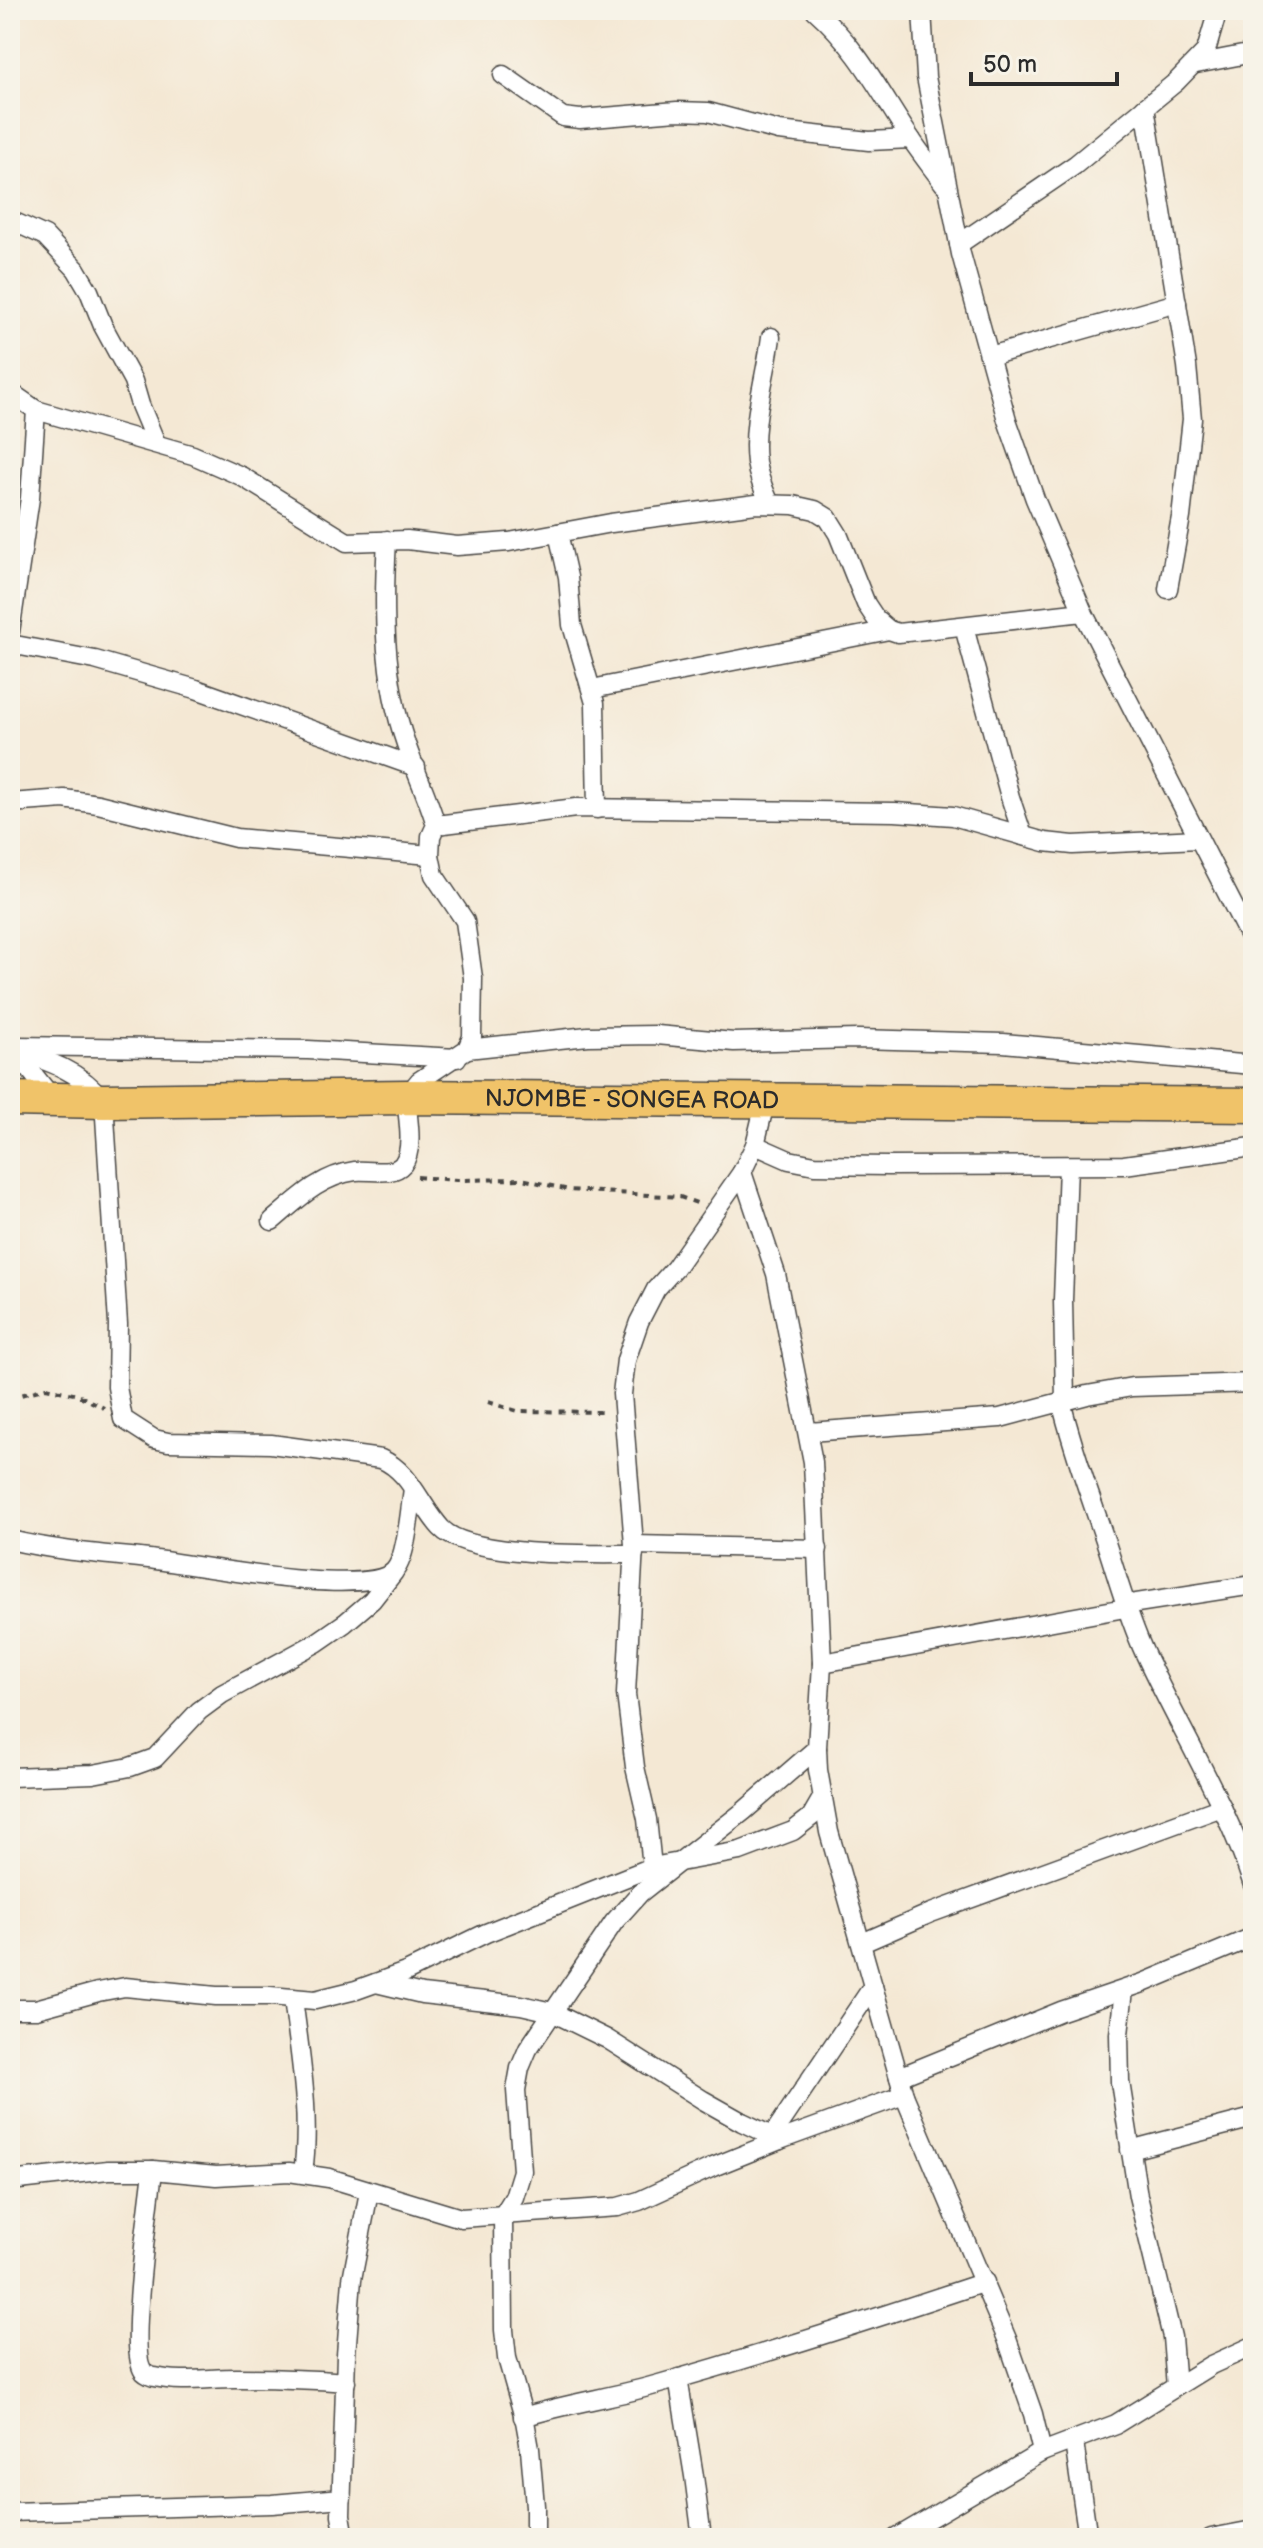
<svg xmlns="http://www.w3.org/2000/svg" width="1263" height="2548" font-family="'Balsamiq Sans',sans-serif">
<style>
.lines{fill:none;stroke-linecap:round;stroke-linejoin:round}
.street-casing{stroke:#494744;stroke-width:21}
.highway-casing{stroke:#494744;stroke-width:37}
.path{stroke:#494744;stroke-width:4;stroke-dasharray:6 6;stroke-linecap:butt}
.street{stroke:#fff;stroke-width:18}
.highway{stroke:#f0c369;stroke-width:34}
.labels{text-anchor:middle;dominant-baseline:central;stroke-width:7;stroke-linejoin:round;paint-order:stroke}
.street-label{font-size:24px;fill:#2b2b2b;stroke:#f7f3e8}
</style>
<rect width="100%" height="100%" fill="#f7f3e8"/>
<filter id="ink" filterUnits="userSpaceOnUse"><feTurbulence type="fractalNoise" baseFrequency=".0125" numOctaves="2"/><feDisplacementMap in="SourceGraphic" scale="16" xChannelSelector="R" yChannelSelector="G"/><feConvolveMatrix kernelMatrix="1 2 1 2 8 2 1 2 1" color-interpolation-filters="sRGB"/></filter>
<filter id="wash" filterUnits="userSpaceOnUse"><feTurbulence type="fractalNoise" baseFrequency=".006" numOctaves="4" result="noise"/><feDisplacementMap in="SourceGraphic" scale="32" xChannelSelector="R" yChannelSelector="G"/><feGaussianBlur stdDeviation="1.8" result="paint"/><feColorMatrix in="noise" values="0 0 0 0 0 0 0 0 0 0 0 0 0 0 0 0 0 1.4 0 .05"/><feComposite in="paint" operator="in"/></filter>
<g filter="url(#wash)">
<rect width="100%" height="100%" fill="#f4e8d4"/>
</g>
<g filter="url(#ink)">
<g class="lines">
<defs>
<g id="street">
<path d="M815,10C859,49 879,91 911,139C921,154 933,169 944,184"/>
<path d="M922,10L926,77L961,254L1007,420L1035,499L1083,612L1253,944"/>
<path d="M1196,64L1253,53"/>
<path d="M503,75L563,117L580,119L677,111L708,112L779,131L869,141L911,139"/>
<path d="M1145,107L1187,366L1192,419L1181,517L1168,589"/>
<path d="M10,220L45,236L76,269L89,291L103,326L133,381L140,405L156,443"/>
<path d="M959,244L1075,165L1176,82L1206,51L1218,10"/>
<path d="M990,356L1177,303"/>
<path d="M10,392L36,410L193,455L241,476L347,542L407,540L457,546L509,542L611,523L756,504L793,505L815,510L828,518L838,534L866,604L876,619L889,630L898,633L1083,612"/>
<path d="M770,504C764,490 758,477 756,462C751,424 766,376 771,337"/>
<path d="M558,533L568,577L572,625L595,703L597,809"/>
<path d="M964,627L1010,797L1023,836"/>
<path d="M10,632L30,498L36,410"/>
<path d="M10,644L95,660L196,689L416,767"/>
<path d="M592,689L889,630"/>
<path d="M10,803L64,799L98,804L236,838L430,855"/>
<path d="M436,825L576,808L895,812L953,816L1045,842L1073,845L1198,839"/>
<path d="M16,1046L308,1050L457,1058"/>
<path d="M10,1049C46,1060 80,1070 104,1101L118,1324L117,1387L123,1419L154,1439L168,1442L271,1444L381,1459C410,1471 420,1505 441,1528C469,1558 592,1554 634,1554"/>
<path d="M467,1049L588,1036L657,1035L734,1042L858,1039L1003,1043L1253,1065"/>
<path d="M15,1051L53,1099"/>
<path d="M755,1145L789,1160L815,1165L888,1166L1124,1165L1253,1147"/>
<path d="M742,1172L776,1274L813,1462L822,1663L817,1748L818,1770L829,1832L904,2095L1007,2339L1033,2414L1042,2452"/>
<path d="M272,1221C298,1199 320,1176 355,1171C370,1169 392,1177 403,1164C415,1148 407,1115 406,1097L419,1081L467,1049L472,1037L473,978L465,921L434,875L430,855L431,836L436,825C428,797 415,771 406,744C383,678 383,608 387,540"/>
<path d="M1061,1401C1072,1447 1088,1490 1103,1534C1117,1575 1127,1615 1145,1654C1181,1732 1227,1804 1253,1885"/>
<path d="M1065,1401L1063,1300L1068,1166"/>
<path d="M809,1432L1000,1418L1087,1395L1132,1387L1253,1383"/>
<path d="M10,1540C56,1551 102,1554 149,1559C192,1564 366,1599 394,1571C407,1558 410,1508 413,1489"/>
<path d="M634,1545L818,1549"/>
<path d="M1124,1605L1253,1585"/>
<path d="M822,1663L1125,1608"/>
<path d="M10,1777L93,1774L130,1767L155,1758L199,1711L222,1694L316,1643L345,1623L372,1600L394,1572"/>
<path d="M652,1867L647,1819L635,1767L626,1694L634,1545L622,1394L626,1360L639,1322L656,1289L675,1268L742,1172L755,1145L766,1099"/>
<path d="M862,1943L931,1913L1222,1807"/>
<path d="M376,1983L422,1994L521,2005L552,2012L607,2039L703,2100L742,2122L780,2140"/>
<path d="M1124,1990L1119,2034L1120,2082L1138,2196L1172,2337L1176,2387"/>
<path d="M293,1998C300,2056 311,2115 303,2173"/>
<path d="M10,2009H36L98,1992L125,1987L216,1996H270L315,2000L356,1990L406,1972L486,1933L652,1867L740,1851L793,1831L811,1817L822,1798"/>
<path d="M899,2077L1061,2011L1143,1983L1253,1937"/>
<path d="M772,2136L873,1986"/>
<path d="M1130,2150L1253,2118"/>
<path d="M153,2170C150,2201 127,2354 144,2372C146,2374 152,2377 155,2377C180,2383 209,2378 235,2378C272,2378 309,2379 346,2382"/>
<path d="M10,2181L108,2170H153L216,2176L289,2172L329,2178L461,2218L618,2207L639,2201L713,2167L780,2140L904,2095"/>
<path d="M678,2378L694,2476L702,2538"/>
<path d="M523,2417C568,2403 614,2397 659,2384C769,2353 877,2318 985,2282"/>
<path d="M1074,2442L1088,2538"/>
<path d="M10,2512L272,2504L342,2498"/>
<path d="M345,2538L341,2515L346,2355L352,2279L369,2192"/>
<path d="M535,2538V2506L530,2449L525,2421L507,2358L504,2330L503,2215L514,2197L522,2171L516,2090L520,2068L528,2049L614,1922L640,1893L744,1811L817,1748"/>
<path d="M896,2538L1042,2452L1116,2424L1211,2365L1253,2346"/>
<path d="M1211,2538L1253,2530"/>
</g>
<g id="highway">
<path id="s1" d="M10,1099L104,1101L406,1097L1253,1105"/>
</g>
</defs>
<!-- street casing -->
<use href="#street" class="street-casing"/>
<!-- highway casing -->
<use href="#highway" class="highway-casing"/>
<!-- path -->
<g class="path">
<path d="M417,1177L457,1180L522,1179L569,1190L680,1197L697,1203"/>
<path d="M10,1398L46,1388L78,1395L104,1408"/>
<path d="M488,1402L517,1411L605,1412"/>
</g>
<!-- street -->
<use href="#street" class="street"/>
<!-- highway -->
<use href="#highway" class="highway"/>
</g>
</g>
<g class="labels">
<!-- street labels -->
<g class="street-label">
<text stroke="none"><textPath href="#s1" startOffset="622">NJOMBE - SONGEA ROAD</textPath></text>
</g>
</g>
<!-- margin -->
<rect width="1263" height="2548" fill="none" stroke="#f7f3e8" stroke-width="40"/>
<!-- scale -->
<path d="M971 72v12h146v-12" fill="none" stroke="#2b2b2b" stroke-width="4"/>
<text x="983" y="72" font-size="24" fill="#2b2b2b" stroke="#f7f3e8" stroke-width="6" paint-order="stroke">50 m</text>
</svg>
